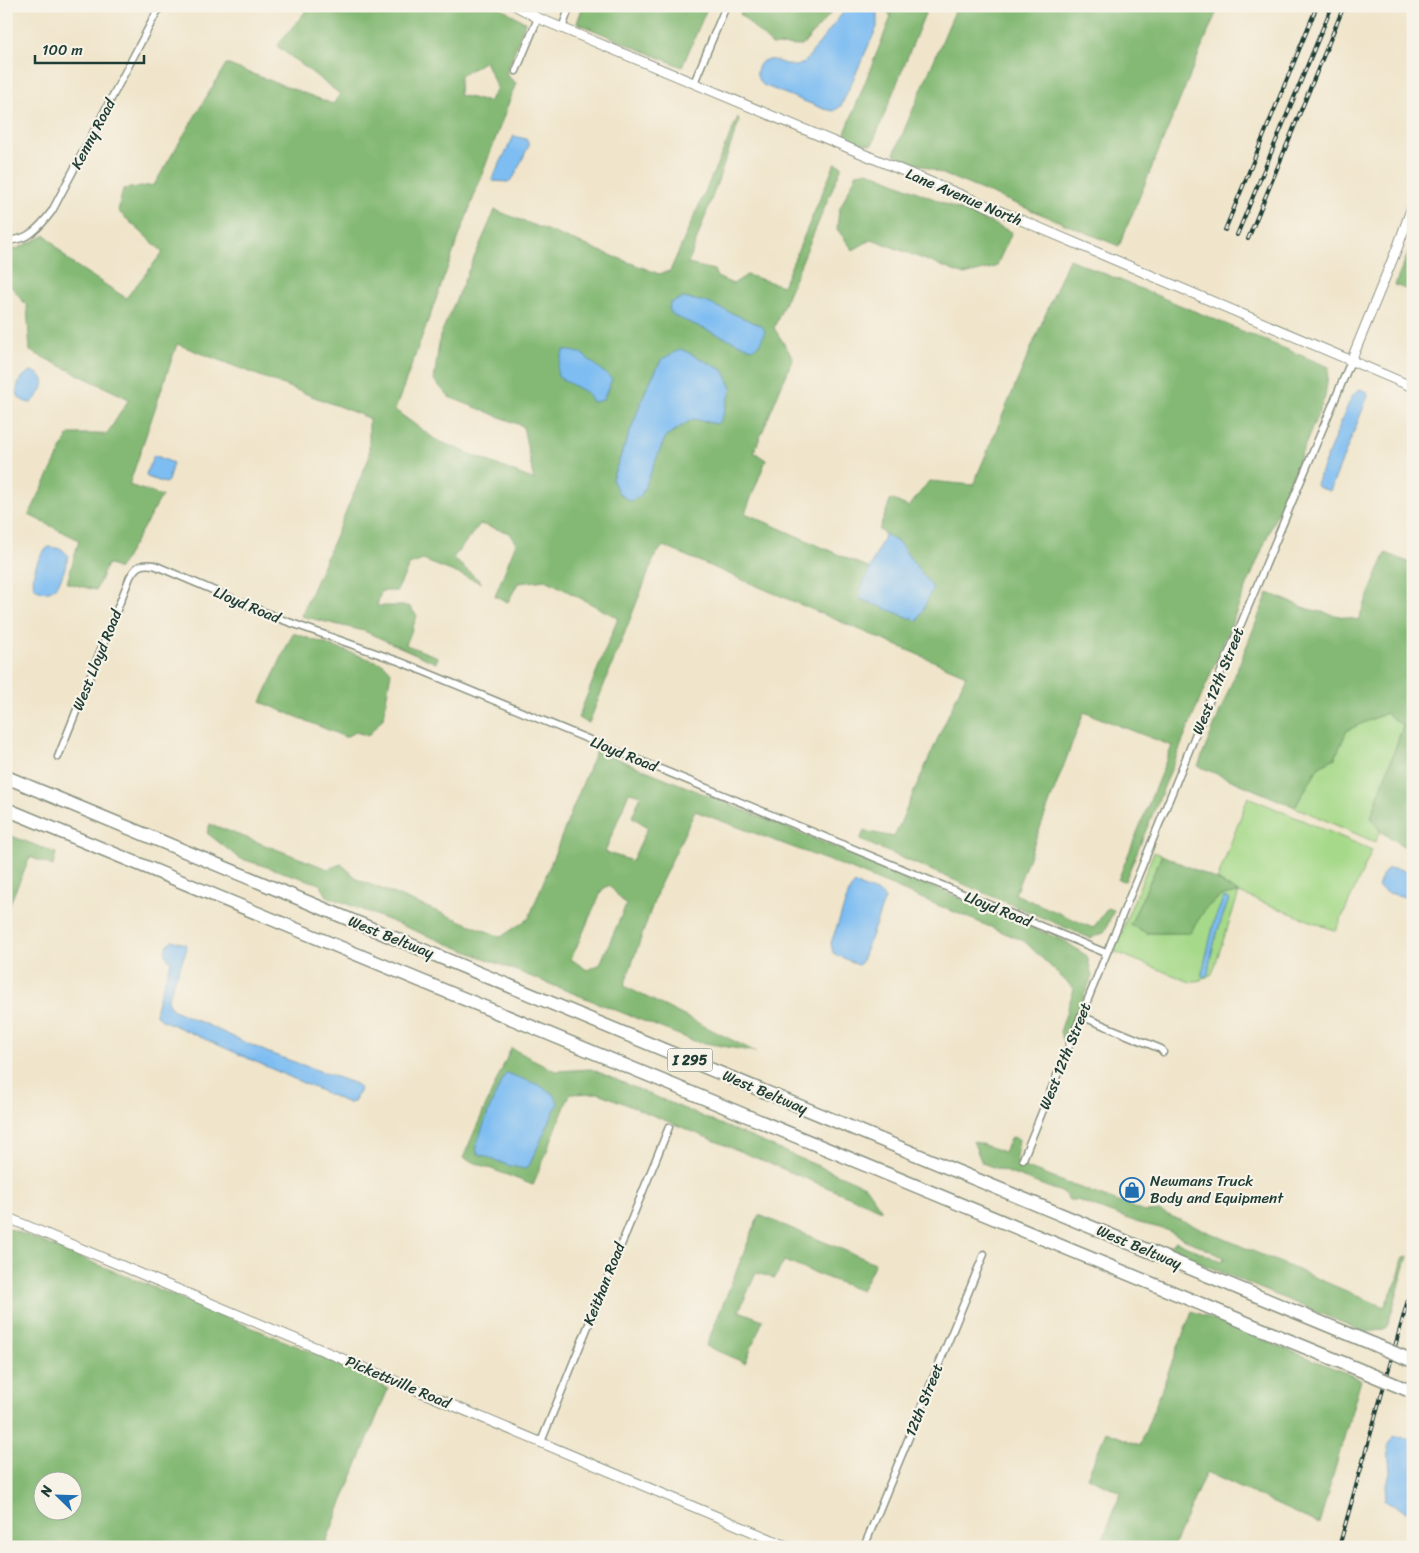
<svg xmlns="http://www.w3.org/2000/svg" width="1419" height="1553" font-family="Sriracha,sans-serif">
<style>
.green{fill:#a6d989;stroke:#628b5e;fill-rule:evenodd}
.forest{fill:#84b975;stroke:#527b54;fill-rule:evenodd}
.water{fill:#7ebdf2;stroke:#4e7d93}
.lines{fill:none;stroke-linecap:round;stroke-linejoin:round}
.minor-casing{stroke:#889180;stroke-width:9}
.tertiary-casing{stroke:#889180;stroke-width:11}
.secondary-casing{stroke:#889180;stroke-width:11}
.motorway-casing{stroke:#889180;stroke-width:15}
.minor{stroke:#fff;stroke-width:6}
.tertiary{stroke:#fff;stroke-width:9}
.secondary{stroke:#fff;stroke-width:9}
.motorway{stroke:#fff;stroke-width:12}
.rail-casing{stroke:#1f3d34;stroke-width:4}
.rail{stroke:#f7f3e8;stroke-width:2;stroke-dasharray:5.5;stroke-linecap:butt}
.motorway-bridge-casing{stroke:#889180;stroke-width:15;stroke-linecap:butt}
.motorway-bridge{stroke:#fff;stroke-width:12}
.labels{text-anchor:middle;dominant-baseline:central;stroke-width:4.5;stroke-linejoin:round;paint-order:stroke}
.shield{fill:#f7f3e8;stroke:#60746a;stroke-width:1}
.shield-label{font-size:14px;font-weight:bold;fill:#1f3d34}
.street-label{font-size:15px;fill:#1f3d34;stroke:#f7f3e8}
.poi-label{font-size:15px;fill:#1f3d34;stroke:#f7f3e8;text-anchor:start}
</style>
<rect width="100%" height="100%" fill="#f7f3e8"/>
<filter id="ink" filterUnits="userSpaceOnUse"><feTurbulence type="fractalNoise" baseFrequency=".02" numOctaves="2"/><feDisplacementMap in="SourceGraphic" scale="10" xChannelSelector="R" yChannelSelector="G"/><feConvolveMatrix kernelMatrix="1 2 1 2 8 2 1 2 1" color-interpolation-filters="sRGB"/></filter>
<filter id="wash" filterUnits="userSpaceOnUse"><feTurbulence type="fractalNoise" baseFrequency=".0096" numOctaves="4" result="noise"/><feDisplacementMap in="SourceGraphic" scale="20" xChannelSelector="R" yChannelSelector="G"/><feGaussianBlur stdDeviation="1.12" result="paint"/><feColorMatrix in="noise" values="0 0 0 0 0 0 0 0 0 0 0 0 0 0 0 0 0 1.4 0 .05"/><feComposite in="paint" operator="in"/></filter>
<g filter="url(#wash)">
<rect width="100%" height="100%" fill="#f0e5cb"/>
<!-- green -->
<g class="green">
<path d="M1386,713L1403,726L1371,817L1380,831L1375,842L1295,807L1319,766L1335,758L1347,730Z"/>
<path d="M1248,797L1372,850L1336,931L1239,893L1212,974L1201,980L1190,982L1113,951L1154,852L1162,855L1130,925L1147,933H1190L1205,908L1221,896L1238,893L1217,880ZM1225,897L1229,900C1219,924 1211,949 1208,974L1203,976L1202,973L1215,919Z"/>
</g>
<!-- forest -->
<g class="forest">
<path d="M310,6H498L525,22L506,75L516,83L395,410L436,440L534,480L523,426L449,397L434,380L440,336L495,210L659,274L670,271L738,117L739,122L688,264L714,270L717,277L733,284L747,275L783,286L835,163L842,166L774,328L793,358L754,452L766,460L745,513L871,569L861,589L899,543L879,530L891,499L909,507L929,481L973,485L1069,259L1329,367L1325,397L1125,881L1118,880L1172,746L1084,712L1015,894L1093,928L1108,908L1114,910L1104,933L1090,938L860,840L864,831L894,837L966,675L663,546L655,556L589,723L578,718L618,618L546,580L518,583L508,602L495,596L516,543L510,533L480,524L453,558L482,583L423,560L409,565L397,591H381L377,606H409L417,616L406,645L438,657L436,663L364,631L301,616L369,458V418L177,344L129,485L162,496L119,569L107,564L96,590L67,583L79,540L29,515L69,434H107L129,399L30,351L27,306L6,280V248L16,249L46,235L70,262L126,298L163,252L118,211L123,189L154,185L226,64L333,104L340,94L277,46ZM485,61L497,88L489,102L459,95L460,76ZM662,359L693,419L666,436L612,479L647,387Z"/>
<path d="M583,6H708L682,67L577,23Z"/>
<path d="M743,6H837L802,46L772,45L740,14Z"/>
<path d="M885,6H928L872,145L843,138L891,17Z"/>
<path d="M957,6H1219L1119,246L894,154Z"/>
<path d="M868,171L1012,232L996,267L964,275L872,239L853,250L837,229L839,210L857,173Z"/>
<path d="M1413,241V292L1395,285Z"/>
<path d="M1386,553L1413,564V693L1406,706L1413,713V852L1380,831L1371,817L1403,726L1386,713L1347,730L1335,758L1319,766L1295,807L1198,766L1268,593L1308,609L1358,620Z"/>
<path d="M293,633L384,664L391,672L383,718L368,736L356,732L345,737L261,702Z"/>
<path d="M596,750L1065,941L1087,956L1092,976L1065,1044L1060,1032L1074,989L1024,941L851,869L695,811L659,887L624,986L756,1052L694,1041L327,896L320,884L239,858L207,833L210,824L328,869L341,864L359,880L501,937L529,918ZM629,792L641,795L632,817L648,827L632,861L605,852ZM609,885L626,905L600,964L587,970L571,959L602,890Z"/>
<path d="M6,834L56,853L53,866L30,857L7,910Z"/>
<path d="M1162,855L1217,880L1239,893L1221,896L1206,908L1190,933H1147L1130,925Z"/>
<path d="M511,1048L556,1071L591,1069L865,1186L882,1210L599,1093L570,1094L533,1185L463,1158Z"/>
<path d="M1011,1137L1019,1139L1016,1160L1025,1165L1024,1167L1145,1212L1159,1211L1384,1307L1398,1279L1403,1258L1408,1256L1387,1328L1367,1333L1166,1249L1176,1241L1222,1262L1225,1258L1164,1229L1139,1223L1077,1200H1069L1064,1193L982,1163L973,1141L1004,1152Z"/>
<path d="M759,1215L875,1263L861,1291L784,1261L775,1278L756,1273L739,1311L763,1320L745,1363L706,1346Z"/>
<path d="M6,1227L370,1376L380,1385L388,1389L324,1547H6ZM42,1480H72V1510H42Z"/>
<path d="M1192,1311L1361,1379L1319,1524L1206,1472L1173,1547H1100L1121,1492L1087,1477L1106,1432L1140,1445Z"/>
</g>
<!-- water -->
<g class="water">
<path d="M848,6H872L877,13V27L841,106L834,111L824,109L763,85C759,81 756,77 757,71C763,48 783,67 796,66C799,65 801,64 804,63Z"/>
<path d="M514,136L526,139L529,145L514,177L509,182L493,181L492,179Z"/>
<path d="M683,298L706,302L762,326L765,331L760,344L752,349L674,316L669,310L670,303Z"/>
<path d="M681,349L723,370L732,388L722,418L717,424L693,419L666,436L641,496L630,501L619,494L612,479L647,387L662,359Z"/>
<path d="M564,350L581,353L612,379L603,400L592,402L587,393L558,377L557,369Z"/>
<path d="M32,371C52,378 42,393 31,403C9,401 16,376 32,371Z"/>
<path d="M1360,389L1367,392L1368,396L1330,491L1317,487L1316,484L1348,405L1353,395Z"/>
<path d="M154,455L173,463L168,481L165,483L147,477L146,474Z"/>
<path d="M885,534L899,543L933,588L918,621L860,599L861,589Z"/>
<path d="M49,547L62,549L68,555V558C63,574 57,601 35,588C29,579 39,552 49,547Z"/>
<path d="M1396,868L1413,874V899L1385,892L1378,887L1382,876L1387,869Z"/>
<path d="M855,884L881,894L885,899L861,963L858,965L833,953L831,943L850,890Z"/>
<path d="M1224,897L1229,900C1219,924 1211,949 1208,974L1205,977L1202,976V974L1215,919Z"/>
<path d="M172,940L185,944L187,948L168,998L169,1006L174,1010L269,1053L356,1084L360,1089L354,1102L348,1103L160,1019L155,1013L159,997L171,962C163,954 164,948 172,940Z"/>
<path d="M507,1073L539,1085L555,1095L558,1103L529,1166L524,1169L507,1165L477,1153L476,1146L491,1105L504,1076Z"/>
<path d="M1394,1437L1408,1438L1413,1440V1514L1384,1501L1390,1472L1388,1444Z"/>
</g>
</g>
<g filter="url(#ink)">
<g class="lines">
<defs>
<g id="minor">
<path d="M562,28L570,6"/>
<path d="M516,71L538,18"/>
<path d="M694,83L726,6"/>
<path d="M6,240C27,242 40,227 52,211L160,6"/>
<path d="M58,757L130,577C136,566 141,563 154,565L283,620L401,662L1106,953"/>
<path d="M1081,1016L1161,1049L1163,1052"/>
<path d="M1023,1159L1225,662L1351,361"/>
<path d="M541,1442L669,1127"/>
<path d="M864,1547L984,1254"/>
</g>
<g id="tertiary">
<path d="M1351,361L1398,246L1413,204"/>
<path d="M6,1217L789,1547"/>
</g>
<path id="secondary" d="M516,6L538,18L1028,223L1413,387"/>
<g id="motorway">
<path d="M6,777L1373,1344"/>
<path d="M6,809L1365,1372"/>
</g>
</defs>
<!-- minor casing -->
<use href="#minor" class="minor-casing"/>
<!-- tertiary casing -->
<use href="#tertiary" class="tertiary-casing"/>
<!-- secondary casing -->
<use href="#secondary" class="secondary-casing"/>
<!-- motorway casing -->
<use href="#motorway" class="motorway-casing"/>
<!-- minor -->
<use href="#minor" class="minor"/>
<!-- tertiary -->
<use href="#tertiary" class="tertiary"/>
<!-- secondary -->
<use href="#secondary" class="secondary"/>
<!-- motorway -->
<use href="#motorway" class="motorway"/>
<defs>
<g id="rail">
<path d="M1225,230L1317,6"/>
<path d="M1237,235L1332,6"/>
<path d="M1248,239L1344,6"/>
<path d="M1339,1547L1413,1282"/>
</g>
</defs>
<!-- rail casing -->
<use href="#rail" class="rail-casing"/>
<!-- rail -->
<use href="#rail" class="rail"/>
<defs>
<g id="motorway-bridge">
<path d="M1373,1344L1413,1361"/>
<path d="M1365,1372L1408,1390"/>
</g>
</defs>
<!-- motorway-bridge casing -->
<use href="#motorway-bridge" class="motorway-bridge-casing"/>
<!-- motorway-bridge -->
<use href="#motorway-bridge" class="motorway-bridge"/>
</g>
</g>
<!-- icons -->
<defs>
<symbol id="shop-ring" viewBox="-11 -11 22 22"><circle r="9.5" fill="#f7f3e8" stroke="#1f6fb2" stroke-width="1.5"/><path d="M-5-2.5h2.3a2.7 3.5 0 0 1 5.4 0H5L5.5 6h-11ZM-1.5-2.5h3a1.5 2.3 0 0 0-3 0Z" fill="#1f6fb2"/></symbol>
</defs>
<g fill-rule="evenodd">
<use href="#shop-ring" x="1118" y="1176" width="28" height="28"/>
</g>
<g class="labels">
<!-- shield labels -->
<rect class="shield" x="667.5" y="1048.5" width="45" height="23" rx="4"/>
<g class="shield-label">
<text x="690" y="1060">I 295</text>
</g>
<!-- street labels -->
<g class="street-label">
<text transform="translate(93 134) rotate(-62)">Kenny Road</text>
<text transform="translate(964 197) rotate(23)">Lane Avenue North</text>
<text transform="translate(247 605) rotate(23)">Lloyd Road</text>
<text transform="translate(97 660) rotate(-68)">West Lloyd Road</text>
<text transform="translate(1218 681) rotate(-68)">West 12th Street</text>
<text transform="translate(624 754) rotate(22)">Lloyd Road</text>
<text transform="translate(998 909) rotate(22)">Lloyd Road</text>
<text transform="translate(391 937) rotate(22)">West Beltway</text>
<text transform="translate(1065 1056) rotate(-68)">West 12th Street</text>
<text transform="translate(765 1092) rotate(23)">West Beltway</text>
<text transform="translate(1139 1247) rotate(23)">West Beltway</text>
<text transform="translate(604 1284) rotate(-68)">Keithan Road</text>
<text transform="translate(398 1382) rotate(23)">Pickettville Road</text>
<text transform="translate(924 1400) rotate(-68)">12th Street</text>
</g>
<!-- poi labels -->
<g class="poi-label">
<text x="1150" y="1181">Newmans Truck<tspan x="1150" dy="17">Body and Equipment</tspan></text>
</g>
</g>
<!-- margin -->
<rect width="1419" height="1553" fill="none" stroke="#f7f3e8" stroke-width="25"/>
<!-- north arrow -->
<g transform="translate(58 1496) rotate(293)"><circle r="24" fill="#f7f3e8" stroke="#a1aaa0"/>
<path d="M0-4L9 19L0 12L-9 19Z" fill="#1f6fb2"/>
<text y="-8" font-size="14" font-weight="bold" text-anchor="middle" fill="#1f3d34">N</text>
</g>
<!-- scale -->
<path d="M35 55v8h109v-8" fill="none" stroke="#1f3d34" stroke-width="2.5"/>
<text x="42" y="55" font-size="15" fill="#1f3d34" stroke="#f7f3e8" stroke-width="4" paint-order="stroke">100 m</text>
</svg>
